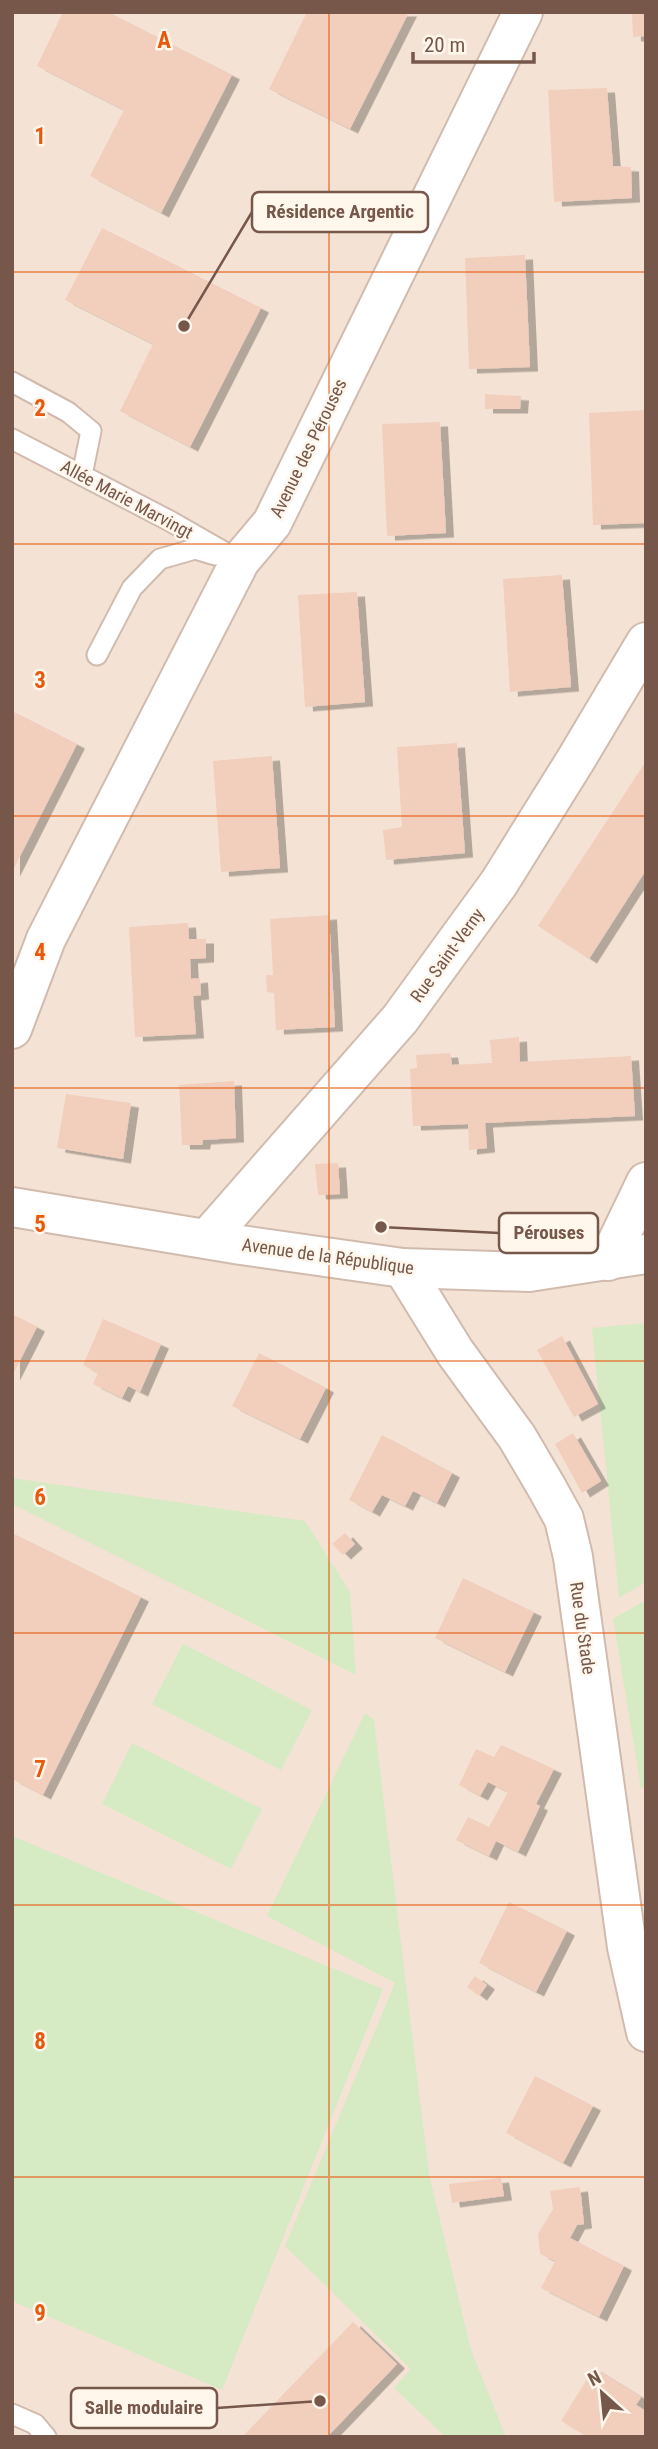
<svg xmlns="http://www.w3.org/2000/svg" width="658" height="2449" font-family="'Roboto Condensed',sans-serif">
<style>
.residential{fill:#f4e3d4}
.green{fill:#d6eac4}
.building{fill:#f2cebd;filter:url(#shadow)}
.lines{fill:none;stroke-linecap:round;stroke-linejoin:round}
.service-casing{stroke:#d0bbae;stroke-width:23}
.minor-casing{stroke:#d0bbae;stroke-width:42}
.service{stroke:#fff;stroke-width:19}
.minor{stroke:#fff;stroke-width:38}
.grid{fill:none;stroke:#e8590c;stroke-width:2;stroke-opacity:0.55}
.labels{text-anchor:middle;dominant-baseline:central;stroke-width:5;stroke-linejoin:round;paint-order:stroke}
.street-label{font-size:18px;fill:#76574a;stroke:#fff6ec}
.grid-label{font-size:23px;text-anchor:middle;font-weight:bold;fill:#e8590c;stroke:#fff6ec;stroke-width:5;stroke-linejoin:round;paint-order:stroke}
.leader{fill:none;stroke:#76574a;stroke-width:2.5}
.callout-dot{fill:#76574a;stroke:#fff6ec;stroke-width:2.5}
.callout{fill:#fff6ec;stroke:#76574a;stroke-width:2.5}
.callout-label{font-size:19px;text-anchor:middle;font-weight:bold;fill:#76574a}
</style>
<defs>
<filter id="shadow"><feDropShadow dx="8" dy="4.5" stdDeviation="0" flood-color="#0004"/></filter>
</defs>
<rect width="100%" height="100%" fill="#fcf2e5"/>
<!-- residential -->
<rect class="residential" x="12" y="12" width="634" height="2425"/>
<!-- green -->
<g class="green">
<path d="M646,1323V1582L619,1598L592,1328Z"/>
<path d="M12,1478L305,1521L350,1592L356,1675L12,1504Z"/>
<path d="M646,1600V1787L641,1788L613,1619Z"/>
<path d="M183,1644L312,1710L281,1770L152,1704Z"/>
<path d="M365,1713L374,1720L429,2174L471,2350L506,2437H446L394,2388L411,2369L285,2246L395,1983L267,1916Z"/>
<path d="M132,1743L262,1809L231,1869L102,1804Z"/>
<path d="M12,1836L383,1989L222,2390L12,2301Z"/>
</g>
<!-- building -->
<g class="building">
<path d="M63,12H108L232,75L161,213L90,176L124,110L37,66Z"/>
<path d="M307,12H409L350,129L269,89Z"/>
<path d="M632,12H646V36L633,37Z"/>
<path d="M607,88L613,166L631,167L632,198L554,202L548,90Z"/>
<path d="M102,228L261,308L190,447L120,411L153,344L65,300Z"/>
<path d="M525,255L530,367L469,369L465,258Z"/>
<path d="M485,394L521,396L520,409H485Z"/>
<path d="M646,410V523L593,525L589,413Z"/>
<path d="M440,422L446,533L387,536L382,424Z"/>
<path d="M562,575L571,687L510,692L503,579Z"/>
<path d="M357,592L365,702L305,707L298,595Z"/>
<path d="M12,711L77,744L12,872Z"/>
<path d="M457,743L465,853L386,860L383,830L402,827L397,747Z"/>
<path d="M272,756L280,868L221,872L213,761Z"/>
<path d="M646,761V870L589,959L538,926Z"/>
<path d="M329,915L335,1027L276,1030L274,993L267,992L266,975H273L270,919Z"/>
<path d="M188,923L189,939H206V958L190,959L191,979L200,978L201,995L193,996L196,1034L135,1037L129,927Z"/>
<path d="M519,1037L520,1062L631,1056L635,1116L485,1123L487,1148L469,1150L468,1124L413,1126L410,1069L417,1068L416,1055L450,1053L452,1065L492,1063L490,1040Z"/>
<path d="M234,1081L236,1138L203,1140L202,1145H182L179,1085Z"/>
<path d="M66,1094L131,1103L123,1159L57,1148Z"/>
<path d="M338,1163L340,1194L318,1195L315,1164Z"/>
<path d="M12,1314L37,1327L12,1376Z"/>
<path d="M103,1319L161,1344L140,1392L128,1386L122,1398L93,1384L98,1373L83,1365Z"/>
<path d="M562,1336L598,1404L574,1417L537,1350Z"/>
<path d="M259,1353L326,1388L300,1439L232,1406Z"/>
<path d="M573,1433L601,1481L582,1493L555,1444Z"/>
<path d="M382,1435L452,1473L437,1503L413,1491L405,1506L382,1495L372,1512L349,1500Z"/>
<path d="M12,1533L141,1597L43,1795L12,1779Z"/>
<path d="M345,1533L355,1544L343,1555L332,1544Z"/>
<path d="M463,1578L534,1612L505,1672L435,1638Z"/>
<path d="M501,1745L554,1769L536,1804L540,1806L518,1852L496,1841L489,1856L456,1840L468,1817L489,1827L508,1792L488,1782L480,1796L459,1785L476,1749L494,1757Z"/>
<path d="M509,1902L567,1931L536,1992L479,1963Z"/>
<path d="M475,1976L487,1985L479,1996L467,1987Z"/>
<path d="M535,2076L593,2106L563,2163L506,2133Z"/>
<path d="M501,2178L504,2196L452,2203L449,2184Z"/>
<path d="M580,2187L584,2224L577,2225L570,2238L624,2266L599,2317L541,2288L555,2261L540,2254L538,2234L553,2209L550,2191Z"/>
<path d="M353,2322L397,2364L327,2437H242Z"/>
<path d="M594,2368L641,2397L636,2405L646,2411V2437H588L561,2421Z"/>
</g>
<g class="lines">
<defs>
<g id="service">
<path d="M12,382L68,412L91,431L82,475"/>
<path d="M12,439L170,521L240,561"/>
<path d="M97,655L132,588L160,559L195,549L215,555"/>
<path d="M12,2414L35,2424L46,2437"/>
</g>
<g id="minor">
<path d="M12,1029L46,939L240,561L272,523L523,12"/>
<path d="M12,1207L241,1245L403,1268L529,1272L646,1254"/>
<path d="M207,1239L400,1019L499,883L575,761L646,642"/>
<path d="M608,1261L646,1182"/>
<path d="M403,1268L455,1352L517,1437L547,1488L564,1519L573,1557L627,1947L646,2032"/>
</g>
</defs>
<!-- service casing -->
<use href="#service" class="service-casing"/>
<!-- minor casing -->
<use href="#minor" class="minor-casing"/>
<!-- service -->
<use href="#service" class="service"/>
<!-- minor -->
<use href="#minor" class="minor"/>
</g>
<!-- grid -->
<path class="grid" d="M329,12V2437M12,272H646M12,544H646M12,816H646M12,1088H646M12,1361H646M12,1633H646M12,1905H646M12,2177H646"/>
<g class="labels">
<!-- street labels -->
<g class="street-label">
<text transform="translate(308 448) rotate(-64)">Avenue des Pérouses</text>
<text transform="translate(127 499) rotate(28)">Allée Marie Marvingt</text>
<text transform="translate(447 955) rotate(-54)">Rue Saint-Verny</text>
<text transform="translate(328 1256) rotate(8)">Avenue de la République</text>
<text transform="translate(583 1628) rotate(82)">Rue du Stade</text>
</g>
</g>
<g class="grid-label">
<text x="164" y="48">A</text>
<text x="40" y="144">1</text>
<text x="40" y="416">2</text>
<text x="40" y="688">3</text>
<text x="40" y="960">4</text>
<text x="40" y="1232">5</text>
<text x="40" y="1505">6</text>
<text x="40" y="1777">7</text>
<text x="40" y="2049">8</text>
<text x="40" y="2321">9</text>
</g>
<!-- callouts -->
<path class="leader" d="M184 326L252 212M381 1227L499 1233M320 2401L217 2408"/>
<g class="callout-dot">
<circle cx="184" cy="326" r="7"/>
<circle cx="381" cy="1227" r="7"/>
<circle cx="320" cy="2401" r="7"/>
</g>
<g class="callout">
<rect x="252" y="192" width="176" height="40" rx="7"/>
<rect x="499" y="1213" width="99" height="40" rx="7"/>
<rect x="71" y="2388" width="146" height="40" rx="7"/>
</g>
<g class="callout-label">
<text x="340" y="218">Résidence Argentic</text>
<text x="549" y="1239">Pérouses</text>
<text x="144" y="2414">Salle modulaire</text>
</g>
<!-- border -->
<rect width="658" height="2449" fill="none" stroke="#76574a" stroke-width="28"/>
<!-- north arrow -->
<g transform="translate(602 2393) rotate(333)" stroke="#fff6ec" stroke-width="5" paint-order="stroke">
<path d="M0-5L12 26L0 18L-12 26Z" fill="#76574a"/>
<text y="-10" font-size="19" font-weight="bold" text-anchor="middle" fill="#76574a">N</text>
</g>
<!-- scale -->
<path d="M413 52v10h121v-10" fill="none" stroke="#76574a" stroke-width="3.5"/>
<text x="424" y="52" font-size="21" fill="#76574a" stroke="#fff6ec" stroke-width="5" paint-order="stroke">20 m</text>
</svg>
